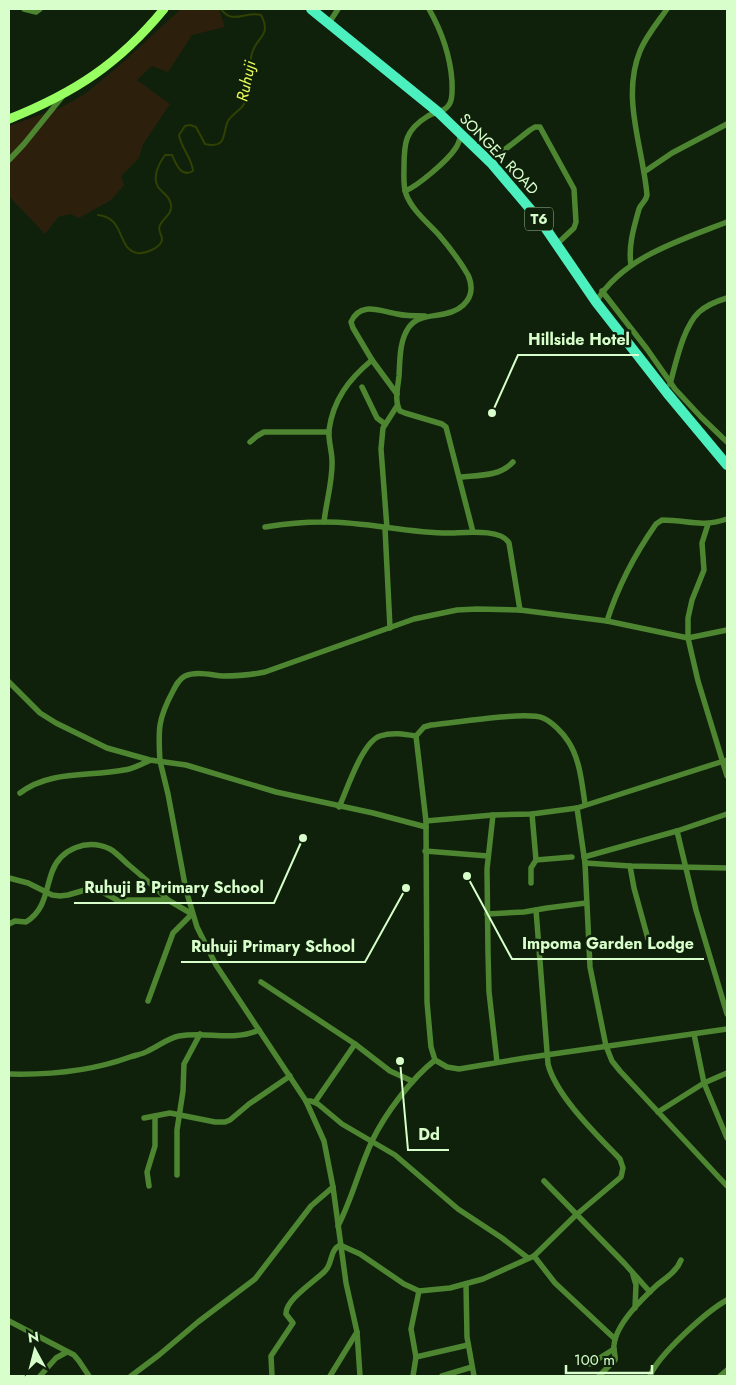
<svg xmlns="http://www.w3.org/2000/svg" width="736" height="1385" font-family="Jost,sans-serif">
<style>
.green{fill:#2c200d}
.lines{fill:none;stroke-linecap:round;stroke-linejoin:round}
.stream{stroke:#314104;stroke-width:2}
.minor{stroke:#4d8531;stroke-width:5.5}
.secondary{stroke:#98ff62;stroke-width:9}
.trunk{stroke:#4cf0bf;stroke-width:10}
.labels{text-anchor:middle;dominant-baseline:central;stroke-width:5;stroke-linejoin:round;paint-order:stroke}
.shield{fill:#0f210b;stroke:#9cbc91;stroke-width:1}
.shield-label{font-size:14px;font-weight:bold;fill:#d8ffcb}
.street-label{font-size:15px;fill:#d8ffcb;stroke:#0f210b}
.water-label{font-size:16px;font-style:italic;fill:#efff59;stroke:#0f210b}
.leader{fill:none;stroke:#d8ffcb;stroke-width:2}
.callout-dot{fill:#d8ffcb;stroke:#0f210b;stroke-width:2}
.callout-label{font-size:16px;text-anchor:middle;font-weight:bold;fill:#d8ffcb;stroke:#0f210b;stroke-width:5;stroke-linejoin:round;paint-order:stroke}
</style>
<rect width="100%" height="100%" fill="#0f210b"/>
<!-- green -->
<path class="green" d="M181,9H219L225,27L192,35L168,72L152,66L137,80L170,104L143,144L139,158L121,176L124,185L111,200L79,218L70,214L58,217L45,234L9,196V126L60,108L85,94L119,66Z"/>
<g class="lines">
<!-- stream -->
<path class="stream" d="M98,215C126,218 116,248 137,253C144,254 162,248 162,239C162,234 157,231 160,225C164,217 172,215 171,205C170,196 163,194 158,187C152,177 159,163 165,155H172C176,164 181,178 193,171C192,158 181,148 179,135L185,126L190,125L196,127L205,144C228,149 222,133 228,121C232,114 241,110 244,104C249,88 248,70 252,53C257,36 272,36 261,15C245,11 232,25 221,9"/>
<!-- minor -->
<g class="minor">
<path d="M24,9L36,12L40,9"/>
<path d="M429,9C442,32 450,54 452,81C452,88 453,97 450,103C446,112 435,112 428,116C405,130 404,143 404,167C404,176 403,185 406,194C412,210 427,222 439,235C450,248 460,261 468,275C477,295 465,310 444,314C431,317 419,315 409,327C399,341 400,361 399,376C398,387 394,401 400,411L405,413L442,424L446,427L473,532"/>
<path d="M329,23L338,9"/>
<path d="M9,160L24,144L62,97"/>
<path d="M489,162L530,130L535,127H540L574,189L576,222L574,228L557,244"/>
<path d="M644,172L672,153L727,124"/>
<path d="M405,191C418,186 448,160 455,149C459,144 460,139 461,134"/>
<path d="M631,265C628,246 634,227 639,209C641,203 646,202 647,195C643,147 621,98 640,51C646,36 658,22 667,9"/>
<path d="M602,291L647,349L675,389L701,417L727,442"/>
<path d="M596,302C623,257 681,240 727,222"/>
<path d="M670,384C676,363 683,327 699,312C707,305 717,301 727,298"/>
<path d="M362,387L377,418L385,424"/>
<path d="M397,394L372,360L353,328L351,322C360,301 380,311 397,314C406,316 415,316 425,316"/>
<path d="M250,442L257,436L264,432H329"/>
<path d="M460,477C478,475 499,477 513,462"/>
<path d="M324,522C326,503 333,479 332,461C332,451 328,440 329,430C333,400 349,379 372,360"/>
<path d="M708,524L702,543L704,570L692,600L688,618V638L698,681L727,776"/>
<path d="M265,527C284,524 303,522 322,522C364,521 406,533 448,533C463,533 501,528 509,543L520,610"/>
<path d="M385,528L390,628"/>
<path d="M387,528L381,449L383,428L397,406"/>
<path d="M607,621C618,586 635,554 656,524L662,520C689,520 699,528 727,519"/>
<path d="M9,682L40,713L56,723L107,748L150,760L186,765L276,792L373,813L426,827"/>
<path d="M20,793C50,770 89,777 124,770C133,769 141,764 149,761"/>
<path d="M585,804C582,784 580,759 568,741C563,733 552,722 543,718C525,711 454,723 431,725L424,727L416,736L426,821L427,1002L431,1047L435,1060L447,1067L459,1069L525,1058L727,1029"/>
<path d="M339,807C347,790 362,742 380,736C392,732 404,734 416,736"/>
<path d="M577,808L585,863L590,967L606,1046L612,1061L620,1071L727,1186"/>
<path d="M493,815L487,869L488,953L489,992L497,1062"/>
<path d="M426,821L493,815L532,814L577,808L727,760"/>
<path d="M677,831L696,910L727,1014"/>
<path d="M425,851L488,856"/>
<path d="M584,857L677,831L727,814"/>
<path d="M536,860L572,857"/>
<path d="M585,863L630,866L727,868"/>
<path d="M630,866L634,888L648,939L652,945"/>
<path d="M9,878L28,883L52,895L60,896L68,895L92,888L97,889L117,900H168L192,914L173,933L148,1001"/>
<path d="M531,883V868L536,860L532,814"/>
<path d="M487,914L524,912L547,908L586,903"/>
<path d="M9,924L15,921L26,922C46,909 45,891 52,872C60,849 87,838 110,849C117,853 124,861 130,866C143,877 156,888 168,900"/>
<path d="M261,982L355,1044L390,1071L412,1081"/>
<path d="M694,1034L704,1083L727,1138"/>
<path d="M9,1074C49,1075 92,1071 130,1057C136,1055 143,1054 148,1051C159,1046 168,1038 179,1036C207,1031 233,1042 259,1030"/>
<path d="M306,1101H311L318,1104L342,1124L395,1155L458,1209L502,1238L528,1258"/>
<path d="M315,1102L355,1044"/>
<path d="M658,1112L704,1083L727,1073"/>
<path d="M144,1118L170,1113L215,1122H225L230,1120L249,1104L290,1076"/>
<path d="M177,1175V1130L183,1091L184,1064L200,1034"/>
<path d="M544,1181L625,1264L650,1292"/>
<path d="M149,1186L147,1172L155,1146V1116"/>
<path d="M338,1226C352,1199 359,1169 372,1141C385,1114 411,1079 435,1060"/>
<path d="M534,1256L555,1283L615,1339"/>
<path d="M633,1275L636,1285L635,1308"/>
<path d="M466,1284L467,1337L474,1376"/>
<path d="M9,1321L74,1355L79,1361L89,1376"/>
<path d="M416,1357L468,1345"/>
<path d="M590,1364L614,1349"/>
<path d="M40,1376L56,1358L67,1352"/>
<path d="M131,1376L159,1355L198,1322L255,1279L311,1206L333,1187"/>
<path d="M272,1376L271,1356L293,1323L286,1314C285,1300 315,1281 325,1271C333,1263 329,1251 340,1245L360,1254L404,1284L419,1291L450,1288L483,1279L534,1256L576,1215L621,1177L623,1168L620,1159C597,1135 556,1096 548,1064L536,910"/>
<path d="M330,1376L357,1332"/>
<path d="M360,1376L357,1332L346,1283L333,1187L324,1141L306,1101L216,965L197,927L186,890L168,794L160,761C158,729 158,719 173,691C176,685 179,679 185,676C196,671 211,675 223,676C238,676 251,675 265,672L414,619L457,610L477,609L520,610L607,621L688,638L727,630"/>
<path d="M413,1376L416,1357L411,1329L419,1291"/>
<path d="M442,1376L472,1367"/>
<path d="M599,1376L615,1360C616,1355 613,1350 614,1345C616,1324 642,1299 657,1285C666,1278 677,1271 681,1260"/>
<path d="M650,1376C658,1355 707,1311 727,1300"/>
<path d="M720,1376L727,1370"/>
</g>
<!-- secondary -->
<path class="secondary" d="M9,119C74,93 119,64 164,9"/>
<!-- trunk -->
<path class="trunk" d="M311,9L438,112L492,164L542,223L596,302L667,393L727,465"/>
</g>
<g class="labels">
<!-- shield labels -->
<rect class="shield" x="525" y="207.5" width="28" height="23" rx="4"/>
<g class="shield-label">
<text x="539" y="219">T6</text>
</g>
<!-- street labels -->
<g class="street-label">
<text transform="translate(499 154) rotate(46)">SONGEA ROAD</text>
</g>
<!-- water labels -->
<g class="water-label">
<text transform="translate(246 81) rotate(-78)">Ruhuji</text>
</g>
</g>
<!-- callouts -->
<path class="leader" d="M492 413L518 355H639M303 838L274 903H74M467 876L512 959H704M406 888L365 962H181M400 1061L408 1150H449"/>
<g class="callout-dot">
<circle cx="492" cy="413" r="5"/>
<circle cx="303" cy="838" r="5"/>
<circle cx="467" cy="876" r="5"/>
<circle cx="406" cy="888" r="5"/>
<circle cx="400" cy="1061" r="5"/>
</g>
<g class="callout-label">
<text x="579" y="345">Hillside Hotel</text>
<text x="174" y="893">Ruhuji B Primary School</text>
<text x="608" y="949">Impoma Garden Lodge</text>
<text x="273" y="952">Ruhuji Primary School</text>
<text x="429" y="1140">Dd</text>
</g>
<!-- border -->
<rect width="736" height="1385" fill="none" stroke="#d8ffcb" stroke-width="20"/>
<!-- north arrow -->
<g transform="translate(35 1350) rotate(353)" stroke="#0f210b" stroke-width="4" paint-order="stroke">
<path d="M0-4L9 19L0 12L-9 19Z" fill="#d8ffcb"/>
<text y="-8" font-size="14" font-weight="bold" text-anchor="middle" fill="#d8ffcb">N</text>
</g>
<!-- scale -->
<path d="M566 1365v8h86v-8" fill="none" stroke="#d8ffcb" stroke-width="2.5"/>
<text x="574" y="1365" font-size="15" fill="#d8ffcb" stroke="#0f210b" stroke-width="4" paint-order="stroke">100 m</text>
</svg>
